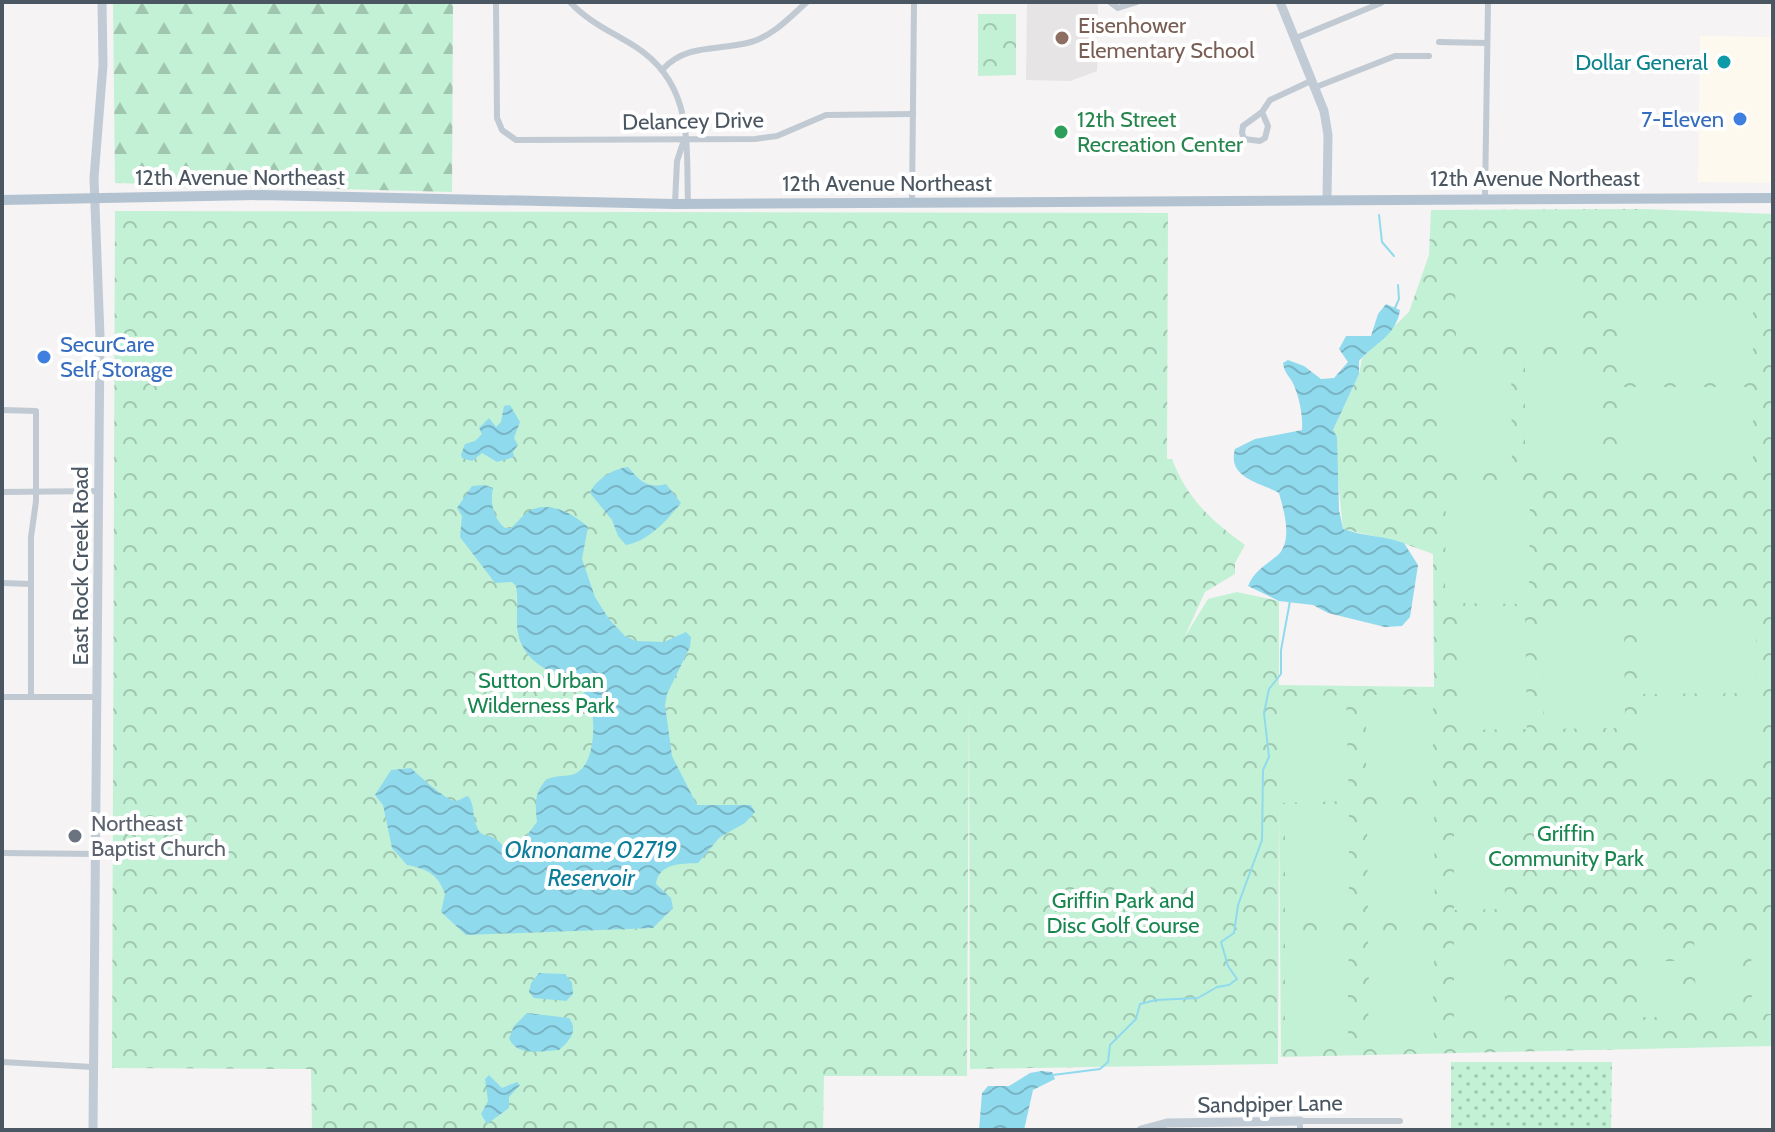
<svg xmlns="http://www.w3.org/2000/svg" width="1775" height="1132" font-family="Cabin,sans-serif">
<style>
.commercial{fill:#fdf9ef}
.education{fill:#e6e4e5}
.grass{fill:url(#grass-dots)}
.forest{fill:url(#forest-firs)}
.park{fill:url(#park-crowns)}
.pitch{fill:#c3f1d5}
.water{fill:url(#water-waves)}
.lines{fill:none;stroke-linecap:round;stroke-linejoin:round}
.stream{stroke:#90daee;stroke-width:2}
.street{stroke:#c1cad2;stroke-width:6}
.secondary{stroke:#c1cbd6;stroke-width:9}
.primary{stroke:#b3c2d1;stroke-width:10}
.education-dot{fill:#8d6e63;stroke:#fff;stroke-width:3}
.culture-dot{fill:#0f9aa8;stroke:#fff;stroke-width:3}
.shop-dot{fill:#3f7fe0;stroke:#fff;stroke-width:3}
.leisure-dot{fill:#2e9e5b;stroke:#fff;stroke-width:3}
.worship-dot{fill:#6b7280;stroke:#fff;stroke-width:3}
.labels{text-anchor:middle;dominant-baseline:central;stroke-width:8;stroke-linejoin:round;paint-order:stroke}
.education-label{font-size:22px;fill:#785e54;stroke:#fff;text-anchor:start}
.culture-label{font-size:22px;fill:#0d838f;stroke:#fff;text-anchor:end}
.leisure-label{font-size:22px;fill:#27864d;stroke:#fff;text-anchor:start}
.shop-label{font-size:22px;fill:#366cbe;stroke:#fff;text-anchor:end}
.street-label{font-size:22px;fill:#4a5661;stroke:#fff}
.park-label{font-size:22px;fill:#17864f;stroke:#fff}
.worship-label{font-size:22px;fill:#5b616d;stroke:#fff;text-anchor:start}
.water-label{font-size:24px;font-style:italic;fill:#0c7c9b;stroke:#fff}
</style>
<defs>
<pattern id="grass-dots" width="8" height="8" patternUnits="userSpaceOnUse" patternTransform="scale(2)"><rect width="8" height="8" fill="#c3f1d5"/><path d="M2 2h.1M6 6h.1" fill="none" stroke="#a0c6b0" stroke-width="1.8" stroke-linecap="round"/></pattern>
<pattern id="forest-firs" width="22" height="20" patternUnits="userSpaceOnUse" patternTransform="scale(2)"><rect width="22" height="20" fill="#c3f1d5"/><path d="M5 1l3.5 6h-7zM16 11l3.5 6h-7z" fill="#a0c6b0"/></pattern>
<pattern id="park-crowns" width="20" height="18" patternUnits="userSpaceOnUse" patternTransform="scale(2)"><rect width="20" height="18" fill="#c3f1d5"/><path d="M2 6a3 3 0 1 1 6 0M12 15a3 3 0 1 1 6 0" fill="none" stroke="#a0c6b0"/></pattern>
<pattern id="water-waves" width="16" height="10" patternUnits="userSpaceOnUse" patternTransform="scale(2)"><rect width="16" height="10" fill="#90daee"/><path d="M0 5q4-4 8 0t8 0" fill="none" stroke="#78b4c4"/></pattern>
</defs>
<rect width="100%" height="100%" fill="#f5f3f3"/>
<!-- commercial -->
<path class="commercial" d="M1700,36L1773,37V183L1698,182Z"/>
<!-- education -->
<path class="education" d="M962,2H1098L1097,71L1070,81L1026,80L1027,4H962Z"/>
<!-- grass -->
<path class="grass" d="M1451,1062H1612L1611,1130H1451Z"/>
<!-- forest -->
<path class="forest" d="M113,2H453L452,192L115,183Z"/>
<!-- park -->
<g class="park">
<path d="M978,14H1016V75L978,76Z"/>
<path d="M1644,209L1773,214V1046L1281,1057L1279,809L1278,1064L970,1069L969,697L967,1076H824L823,1130H312L311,1069L112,1068L115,211L1168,213L1167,459H1172C1187,499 1212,521 1245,545L1235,563V574L1205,592L1184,638L1208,599L1237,592L1279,601V685L1434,687L1433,554L1400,542L1343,529L1333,430L1359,374L1362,358L1409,312L1429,255L1431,210Z"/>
</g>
<!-- pitch -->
<g class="pitch">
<path d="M1579,269L1580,343L1456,344L1455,270Z"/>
<rect x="1620" y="302" width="133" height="77"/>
<path d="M1511,357L1512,470L1441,471L1439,358Z"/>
<rect x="1525" y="357" width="72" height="109"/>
<path d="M1621,387H1753V464L1621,463Z"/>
<path d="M1446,483L1530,484L1529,604L1445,603Z"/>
<path d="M1624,610L1625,728L1544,729L1542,611Z"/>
<path d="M1525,612L1527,729L1463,730L1461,613Z"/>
<path d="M1756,614L1757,693L1641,694L1640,615Z"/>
<path d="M1346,695L1349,801L1282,803L1279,697Z"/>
<path d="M1366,695H1433V796L1366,795Z"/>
<path d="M1757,698V778L1640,779V699Z"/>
<path d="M1367,811H1434L1435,921L1368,922Z"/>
<rect x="1285" y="813" width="64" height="109"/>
<path d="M1504,828L1505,909L1454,910V829Z"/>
<path d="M1641,929H1660L1659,956L1640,955Z"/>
<path d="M1662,929L1680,930L1679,957L1661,956Z"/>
<path d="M1694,931H1739L1740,1013L1696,1014Z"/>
<path d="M1751,933H1773V1014H1752Z"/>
<path d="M1285,936L1349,937L1348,987H1285Z"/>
<path d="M1434,936V987L1369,988L1368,938Z"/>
<path d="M1454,939H1504L1505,1020H1454Z"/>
<path d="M1640,960H1659L1658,986H1640Z"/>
<path d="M1661,961H1680L1679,987L1660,986Z"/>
<path d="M1640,990L1658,991L1657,1017H1639Z"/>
<path d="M1661,992H1679L1678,1018H1660Z"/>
<rect x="1285" y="994" width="63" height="48"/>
<path d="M1433,994L1434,1044L1369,1045L1368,995Z"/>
</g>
<!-- water -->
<g class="water">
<path d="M1386,304L1400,310C1396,336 1375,343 1359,361V374L1333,430L1337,437L1339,510L1343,529C1363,536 1384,536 1404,543L1418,565L1410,617L1402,626L1385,627L1328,613L1313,605L1279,601L1248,586C1255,570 1265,566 1278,555C1293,540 1284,511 1279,493C1259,482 1227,478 1235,449L1255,439L1302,430C1303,417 1300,401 1295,388C1292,378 1284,374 1283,363L1288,360L1304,366L1321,379L1334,378L1348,362L1339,349L1346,336H1371L1378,314Z"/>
<path d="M510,405L520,422L514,438L518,445L513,452L514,457L497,462L482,453L472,461L462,458L461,455L465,444L475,441L482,434L479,428L489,418L496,427L501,422L504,406Z"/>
<path d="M628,467C640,481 647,489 666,484L681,503C667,520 649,541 626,545L618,536L612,520L590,493C596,479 613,469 628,467Z"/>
<path d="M485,485L493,488C490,502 493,518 505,528H511C517,523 524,513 531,510C550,501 574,514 588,527L582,559L595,597L609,619L625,636L636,641L664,642L686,632L691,637L690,647L667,694L665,705L672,756L697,805H751L755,812L745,823L720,837L698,863C680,864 659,863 656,884L671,898L673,908L653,928L466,935L441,912L445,894C438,874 427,869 407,865L392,848L383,805L375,795L391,770L411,768C417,774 447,801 455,801C459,801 463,797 468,796C475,805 472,816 477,827C480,836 485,834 492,837C499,840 507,850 512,855L537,822C535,803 534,793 547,779C555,776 563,776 571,775C588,771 592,749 593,735C598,665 546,688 523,647C512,628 520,606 516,586L512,582L495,583L460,537L462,516L457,508L472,486Z"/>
<path d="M539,973L565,974L572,983L573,994L566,1001L534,998L529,992L531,983Z"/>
<path d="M527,1013L569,1018C579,1031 569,1041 559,1050C542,1051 516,1057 509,1038L514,1026Z"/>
<path d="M1041,1071L1052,1072L1055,1079L1033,1090L1024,1130H979L982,1093L988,1086H1009L1030,1073Z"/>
<path d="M489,1075L502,1088L517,1082L520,1085L509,1097V1108L487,1124L481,1114L488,1101L485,1079Z"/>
</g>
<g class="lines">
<!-- stream -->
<g class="stream">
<path d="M1379,215L1382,242L1394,256"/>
<path d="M1395,308L1399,299L1398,285"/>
<path d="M1053,1075L1100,1069L1108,1062L1110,1045L1136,1019L1140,1004L1156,1000L1198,998L1217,987L1229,985L1237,979L1228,966L1221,942L1234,933L1238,905L1262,840L1263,770L1269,757L1264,713L1269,689L1281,674V650L1290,601"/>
</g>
<!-- street -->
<g class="street">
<path d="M496,2L497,118L502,130L516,140L755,139L777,136L826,115L913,114"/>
<path d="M570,2C588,22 614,33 636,47C694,85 686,143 688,204"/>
<path d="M1110,2L1118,8L1137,2"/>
<path d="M1296,38L1381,3"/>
<path d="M1439,42L1487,43"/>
<path d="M663,69C687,43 720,51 751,42C774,35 790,17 807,2"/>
<path d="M1316,87L1395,56H1429"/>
<path d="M1262,112L1268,126L1265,138L1260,141L1244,139L1242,133L1243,126L1262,112L1270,100L1313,80"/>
<path d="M1485,198L1488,2"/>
<path d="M912,203L914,2"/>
<path d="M675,204L677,161L683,143"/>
<path d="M2,410L36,411V501L31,537V697"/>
<path d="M2,492L99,491"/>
<path d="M2,583L31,584"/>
<path d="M2,697H97"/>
<path d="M2,853L97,854"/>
<path d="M2,1062L93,1067"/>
<path d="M1300,1130V1121H1400"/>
</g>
<!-- secondary -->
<g class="secondary">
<path d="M1280,2L1324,111L1328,135L1327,199"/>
<path d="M93,1130L100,337L94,178L103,65L102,2"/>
<path d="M1141,1130L1167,1123L1300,1121"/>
</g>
<!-- primary -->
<path class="primary" d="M2,200L261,195L675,204L1773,198"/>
</g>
<!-- markers -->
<circle class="education-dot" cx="1062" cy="38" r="8"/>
<circle class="culture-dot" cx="1724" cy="62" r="8"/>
<g class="shop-dot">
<circle cx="1740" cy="119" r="8"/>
<circle cx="44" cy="357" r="8"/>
</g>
<circle class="leisure-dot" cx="1061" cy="132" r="8"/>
<circle class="worship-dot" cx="75" cy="836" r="8"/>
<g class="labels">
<!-- education labels -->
<g class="education-label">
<text x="1078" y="25">Eisenhower<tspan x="1078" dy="25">Elementary School</tspan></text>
</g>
<!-- culture labels -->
<g class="culture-label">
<text x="1708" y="62">Dollar General</text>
</g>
<!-- leisure labels -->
<g class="leisure-label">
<text x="1077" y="119">12th Street<tspan x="1077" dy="25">Recreation Center</tspan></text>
</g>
<!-- shop labels -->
<g class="shop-label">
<text x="1724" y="119">7-Eleven</text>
<text x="60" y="344" text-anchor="start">SecurCare<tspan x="60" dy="25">Self Storage</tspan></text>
</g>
<!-- street labels -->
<g class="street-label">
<text transform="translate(693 121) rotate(-1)">Delancey Drive</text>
<text x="240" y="177">12th Avenue Northeast</text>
<text x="1535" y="178">12th Avenue Northeast</text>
<text x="887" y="183">12th Avenue Northeast</text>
<text transform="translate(80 566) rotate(-90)">East Rock Creek Road</text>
<text transform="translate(1270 1104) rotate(-1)">Sandpiper Lane</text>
</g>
<!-- park labels -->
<g class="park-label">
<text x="541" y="680">Sutton Urban<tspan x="541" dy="25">Wilderness Park</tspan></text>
<text x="1566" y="833">Griffin<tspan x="1566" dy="25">Community Park</tspan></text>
<text x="1123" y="900">Griffin Park and<tspan x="1123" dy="25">Disc Golf Course</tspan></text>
</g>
<!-- worship labels -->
<g class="worship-label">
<text x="91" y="823">Northeast<tspan x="91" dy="25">Baptist Church</tspan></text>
</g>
<!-- water labels -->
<g class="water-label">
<text x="591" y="849">Oknoname 02719<tspan x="591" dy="28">Reservoir</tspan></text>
</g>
</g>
<!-- border -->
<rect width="1775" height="1132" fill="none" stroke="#4a5661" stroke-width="8"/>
</svg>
